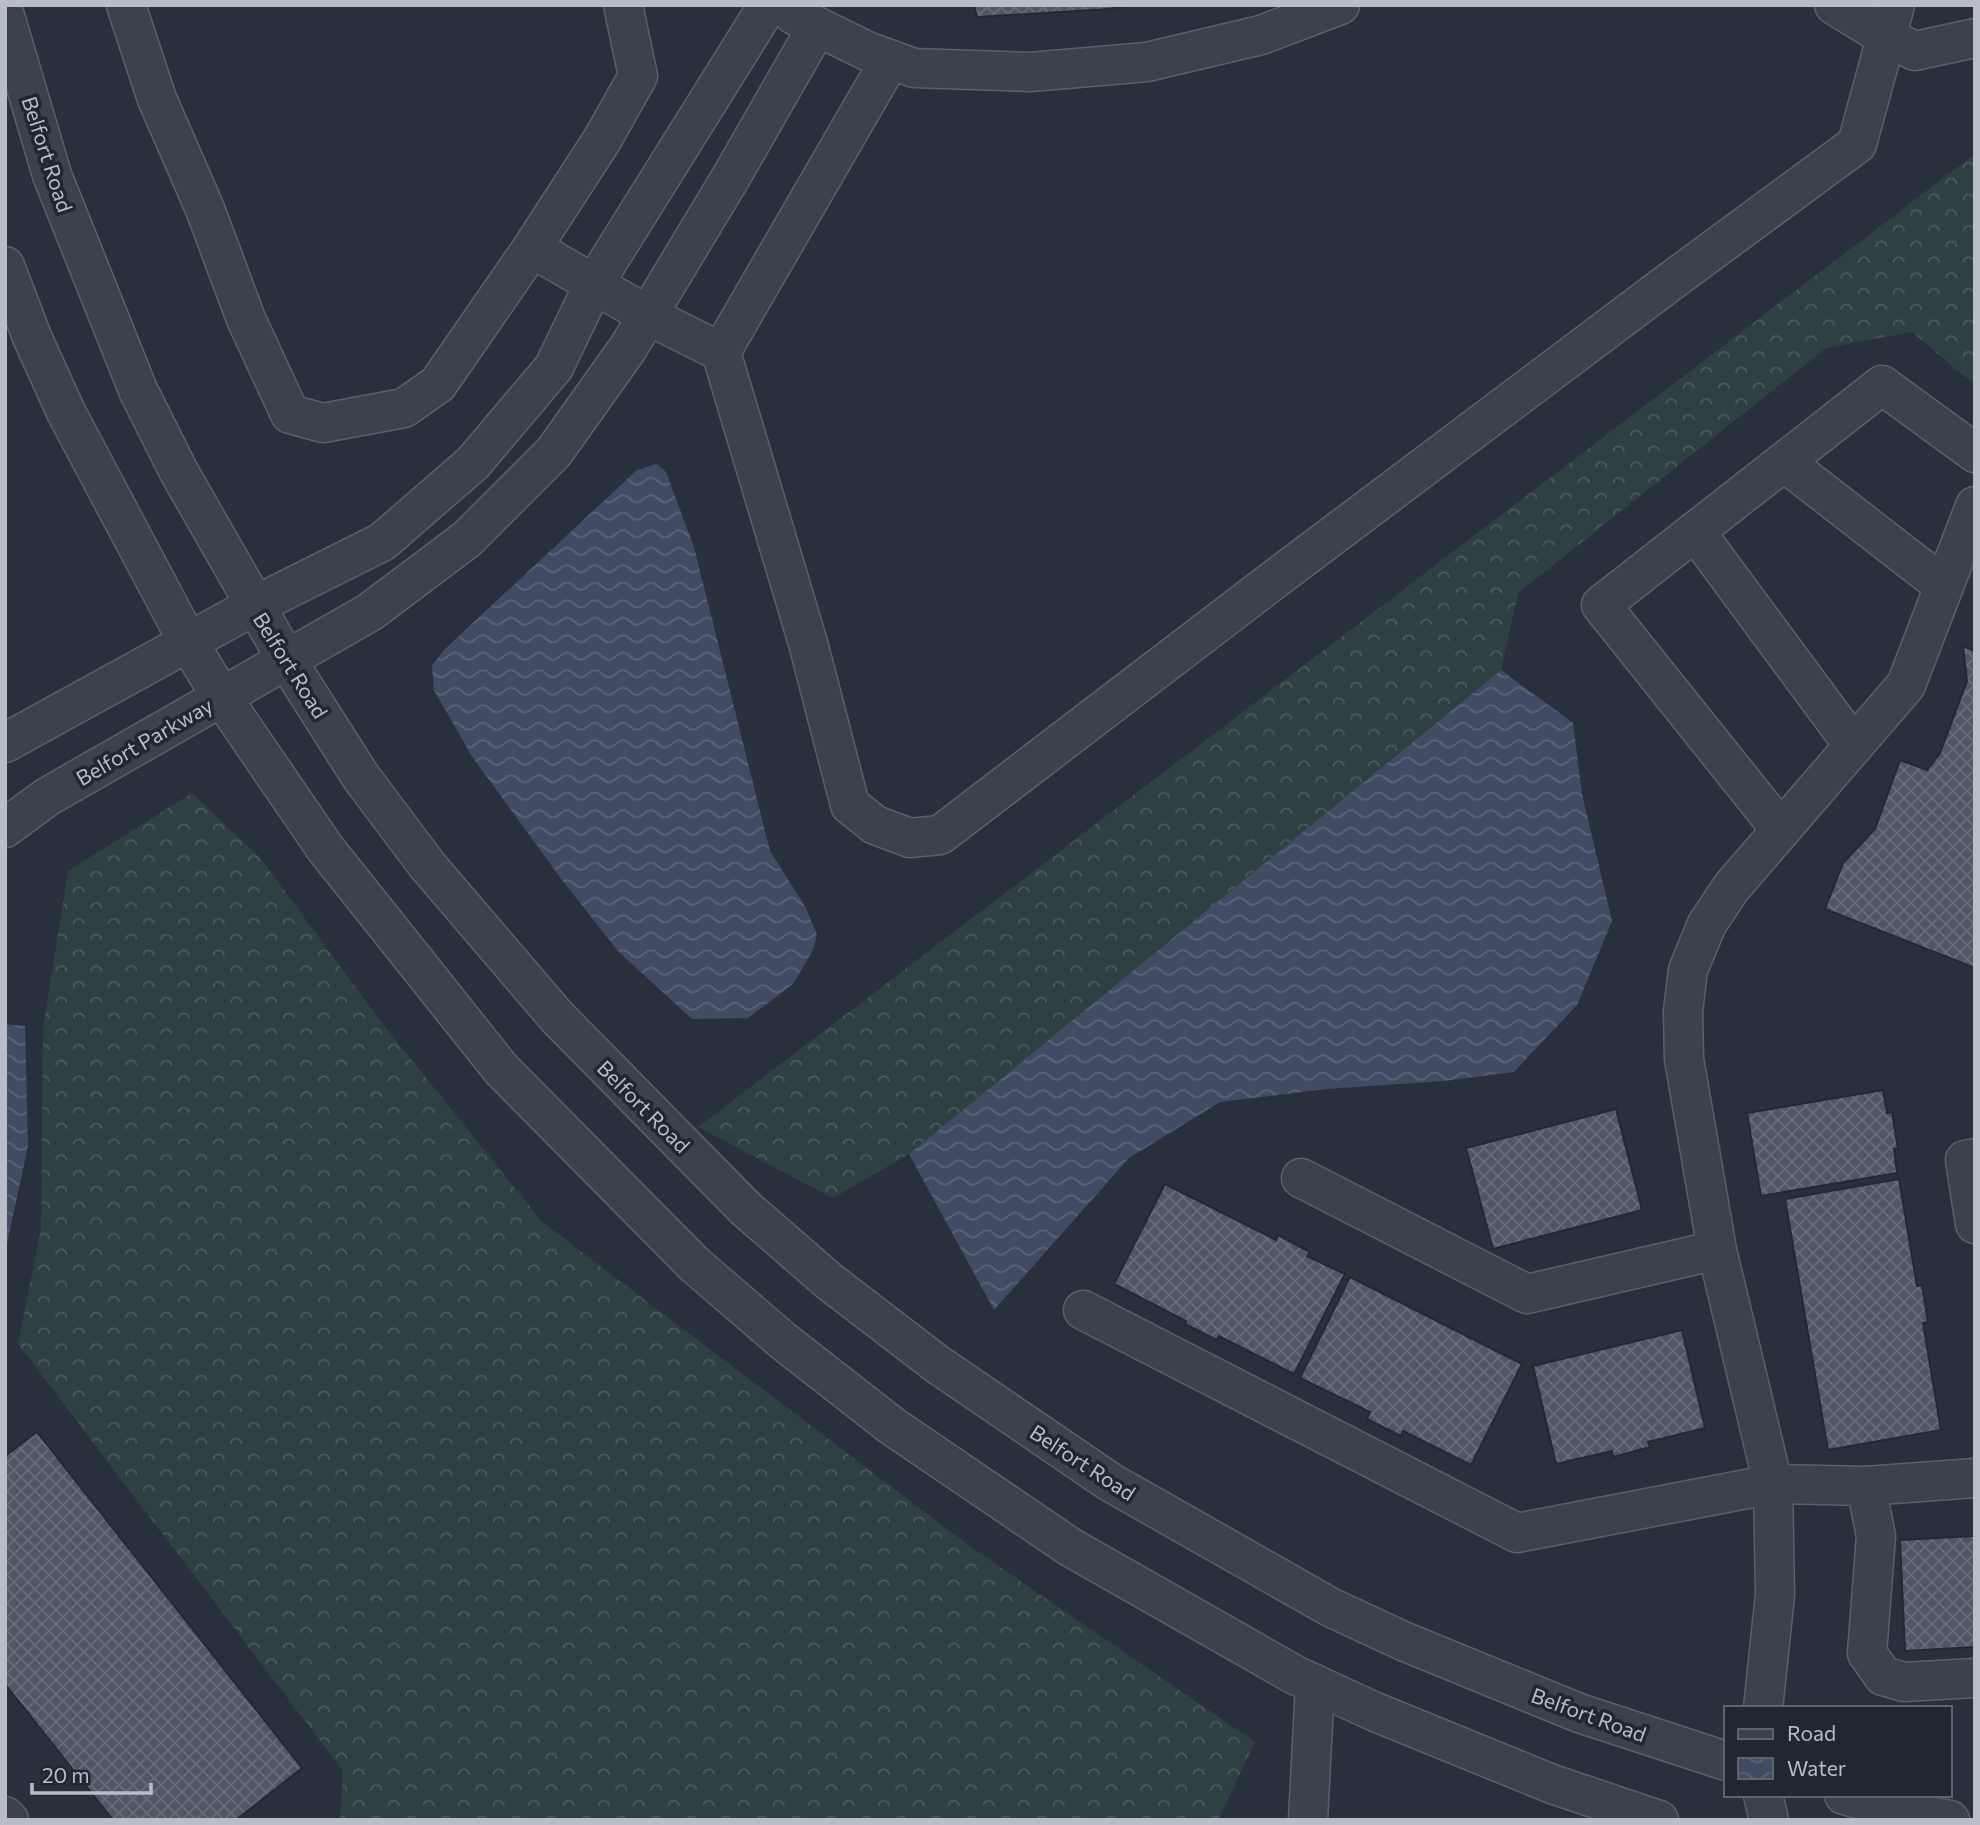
<svg xmlns="http://www.w3.org/2000/svg" width="1980" height="1825" font-family="Commissioner,sans-serif">
<style>
.forest{fill:url(#forest-crowns)}
.water{fill:url(#water-waves)}
.building{fill:url(#building-cross-hatch);stroke:#232934;stroke-width:2}
.lines{fill:none;stroke-linecap:round;stroke-linejoin:round}
.minor-casing{stroke:#5a606b;stroke-width:41}
.minor{stroke:#3c424d;stroke-width:38}
.labels{text-anchor:middle;dominant-baseline:central;stroke-width:7;stroke-linejoin:round;paint-order:stroke}
.street-label{font-size:21px;fill:#b9bdc8;stroke:#212732}
</style>
<defs>
<pattern id="forest-crowns" width="20" height="18" patternUnits="userSpaceOnUse" patternTransform="scale(1.75)"><rect width="20" height="18" fill="#2f4042"/><path d="M2 6a3 3 0 1 1 6 0M12 15a3 3 0 1 1 6 0" fill="none" stroke="#4b5a5c"/></pattern>
<pattern id="water-waves" width="16" height="10" patternUnits="userSpaceOnUse" patternTransform="scale(1.75)"><rect width="16" height="10" fill="#414c64"/><path d="M0 5q4-4 8 0t8 0" fill="none" stroke="#5a6479"/></pattern>
<pattern id="building-cross-hatch" width="8" height="8" patternUnits="userSpaceOnUse" patternTransform="scale(1.75)"><rect width="8" height="8" fill="#4f5665"/><path d="M0 0l8 8M0 8l8-8" fill="none" stroke="#666c7a"/></pattern>
</defs>
<rect width="100%" height="100%" fill="#29303d"/>
<!-- forest -->
<g class="forest">
<path d="M1975,154V385L1912,332L1826,348L1518,593L1501,670L909,1154L833,1198L698,1127Z"/>
<path d="M192,793L261,859L382,1023L542,1222L971,1547L1255,1742L1218,1820H340L343,1771L18,1344L41,1229L43,1029L68,871Z"/>
</g>
<!-- water -->
<g class="water">
<path d="M656,464L666,472L694,547L770,851L806,908L817,935L813,950L793,984L748,1018L692,1019L618,951L562,880L471,755L434,690L432,665L446,648L637,470Z"/>
<path d="M1501,670L1573,723L1582,794L1612,921L1577,1005L1514,1072L1444,1081L1327,1089L1220,1102L1129,1158L994,1310L909,1154Z"/>
<path d="M5,1024L25,1026L28,1146L5,1253Z"/>
</g>
<!-- building -->
<g class="building">
<path d="M974,5H1129L1109,9L977,17Z"/>
<path d="M1963,646L1975,651V968L1825,909L1843,863L1875,829L1900,760L1927,770L1940,753L1967,681Z"/>
<path d="M1883,1090L1887,1113L1892,1112L1898,1149H1894L1897,1173L1761,1196L1747,1113Z"/>
<path d="M1616,1109L1642,1210L1493,1249L1466,1148Z"/>
<path d="M1899,1179L1917,1286L1922,1285L1928,1322L1923,1323L1941,1430L1828,1450L1785,1199Z"/>
<path d="M1165,1184L1276,1240L1278,1235L1310,1252L1307,1256L1345,1274L1294,1374L1219,1336L1217,1340L1185,1324L1186,1321L1114,1284Z"/>
<path d="M1350,1277L1522,1364L1471,1465L1403,1431L1401,1436L1367,1419L1370,1412L1300,1378Z"/>
<path d="M1682,1330L1705,1428L1648,1442L1650,1447L1613,1457L1612,1451L1556,1464L1533,1366Z"/>
<path d="M37,1432L302,1768L236,1820H113L5,1684V1456Z"/>
<path d="M1975,1536V1647L1905,1651L1900,1540Z"/>
</g>
<g class="lines">
<defs>
<g id="minor">
<path d="M126,5L157,99L205,209L246,319L290,414L323,423L404,408L438,384L532,248L602,140L638,76L623,5"/>
<path d="M1834,5L1886,37L1915,51L1975,38"/>
<path d="M794,15L867,51L914,68L1030,72L1147,62L1261,35L1340,5"/>
<path d="M5,16L52,175L138,390L179,472L286,659L361,777L427,865L557,1017L746,1209L830,1282L937,1364L1110,1482L1330,1607L1403,1641L1579,1713L1726,1761"/>
<path d="M890,60L721,352L808,643L850,805L875,825L910,838L940,835L1271,582L1671,281L1857,144L1895,5"/>
<path d="M532,248L647,315L721,352"/>
<path d="M5,266L32,337L66,412L188,642L221,696L325,848L501,1069L694,1264L782,1340L892,1426L1070,1547L1295,1675L1373,1711L1552,1784L1659,1820"/>
<path d="M1784,462L1944,586"/>
<path d="M1695,531L1854,746"/>
<path d="M5,743L254,606L382,542L473,463L554,367L594,284L768,5"/>
<path d="M5,828L47,797L370,612L467,539L554,452L628,348L731,177L817,27"/>
<path d="M1781,830L1601,605L1882,385L1975,453"/>
<path d="M1975,1158L1965,1160L1975,1224"/>
<path d="M1301,1178L1527,1294L1717,1250"/>
<path d="M1083,1310L1517,1533L1773,1484L1866,1486L1876,1536L1867,1653L1883,1676L1904,1682L1975,1678"/>
<path d="M1866,1486L1975,1478"/>
<path d="M1763,1708L1775,1595L1773,1484L1717,1250L1684,1059L1683,1011L1688,970L1707,924L1731,888L1906,685L1975,506"/>
<path d="M1763,1795L1769,1820"/>
<path d="M1844,1795L1903,1811L1950,1820"/>
<path d="M5,1816L9,1820"/>
<path d="M1308,1820L1315,1684"/>
</g>
</defs>
<!-- minor casing -->
<use href="#minor" class="minor-casing"/>
<!-- minor -->
<use href="#minor" class="minor"/>
</g>
<g class="labels">
<!-- street labels -->
<g class="street-label">
<text transform="translate(48 154) rotate(72)">Belfort Road</text>
<text transform="translate(291 665) rotate(58)">Belfort Road</text>
<text transform="translate(144 741) rotate(-30)">Belfort Parkway</text>
<text transform="translate(644 1106) rotate(45)">Belfort Road</text>
<text transform="translate(1083 1462) rotate(33)">Belfort Road</text>
<text transform="translate(1589 1714) rotate(20)">Belfort Road</text>
</g>
</g>
<!-- border -->
<rect width="1980" height="1825" fill="none" stroke="#b9bdc8" stroke-width="14"/>
<!-- legend -->
<rect x="1724" y="1706" width="228" height="91" fill="#212732" stroke="#5e636e" stroke-width="2"/>
<rect x="1738" y="1729" width="35" height="10" fill="#3c424d" stroke="#5e636e" stroke-width="2"/>
<text x="1787" y="1741" font-size="21" fill="#b9bdc8">Road</text>
<rect x="1738" y="1758" width="35" height="21" fill="url(#water-waves)" stroke="#5e636e" stroke-width="2"/>
<text x="1787" y="1776" font-size="21" fill="#b9bdc8">Water</text>
<!-- scale -->
<path d="M32 1783v10h119v-10" fill="none" stroke="#b9bdc8" stroke-width="3.5"/>
<text x="42" y="1783" font-size="21" fill="#b9bdc8" stroke="#212732" stroke-width="5" paint-order="stroke">20 m</text>
</svg>
